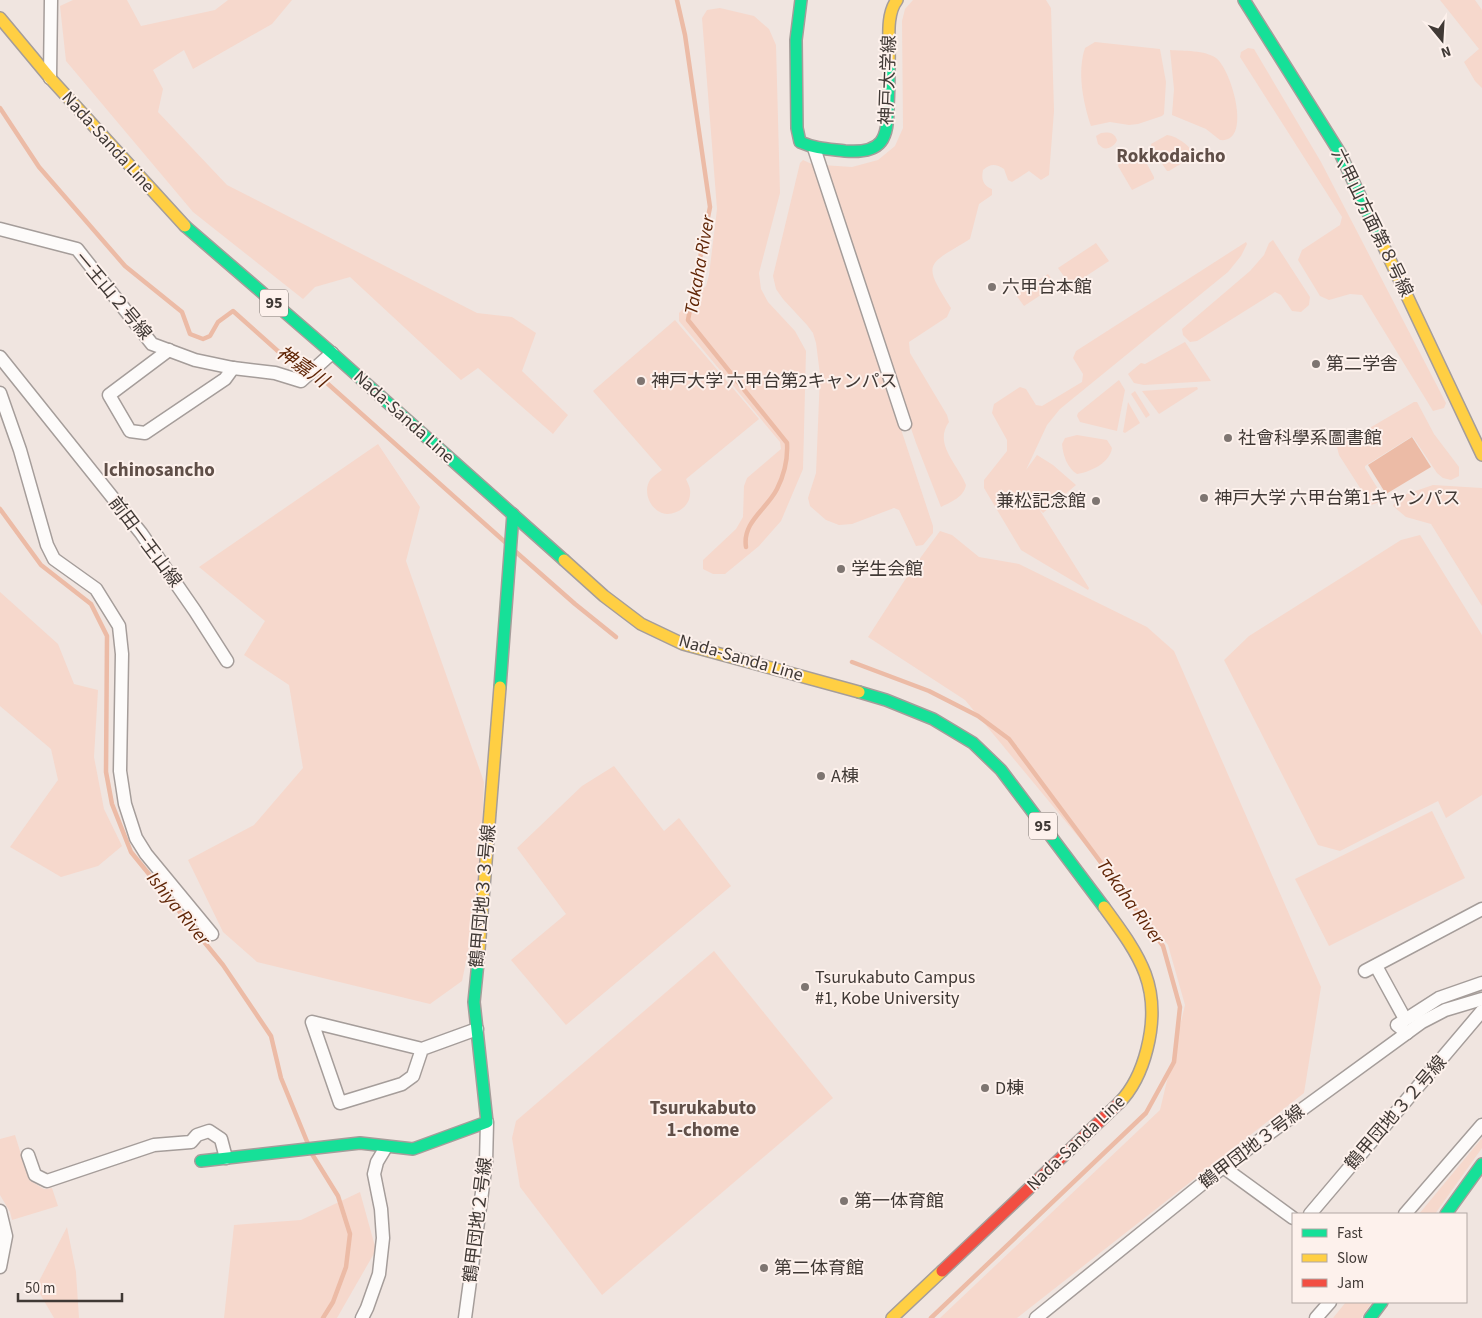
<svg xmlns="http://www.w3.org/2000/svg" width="1482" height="1318" font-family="'Source Sans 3','Noto Sans JP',sans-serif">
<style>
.green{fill:#f6d8cc}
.water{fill:#ecbba6}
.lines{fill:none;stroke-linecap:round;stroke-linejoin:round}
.stream{stroke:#ecbba6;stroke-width:4.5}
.street-casing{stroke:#a59d9a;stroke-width:15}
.fast-casing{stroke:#a59d9a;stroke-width:14}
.slow-casing{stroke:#a59d9a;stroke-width:14}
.jam-casing{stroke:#a59d9a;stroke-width:14}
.street{stroke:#fdfbfa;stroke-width:12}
.fast{stroke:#16e098;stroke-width:11}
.slow{stroke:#ffcf43;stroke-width:11}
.jam{stroke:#f24e42;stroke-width:11}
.poi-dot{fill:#7e7571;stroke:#fdf1ec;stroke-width:2}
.labels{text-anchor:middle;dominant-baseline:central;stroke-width:4;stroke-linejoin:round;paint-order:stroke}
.shield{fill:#fdf1ec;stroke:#79706c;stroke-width:1}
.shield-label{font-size:16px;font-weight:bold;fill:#403935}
.street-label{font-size:18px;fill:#403935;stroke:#fdf1ec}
.poi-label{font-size:18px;fill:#403935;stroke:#fdf1ec;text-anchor:start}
.neighbourhood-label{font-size:19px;font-weight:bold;fill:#604f48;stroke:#fdf1ec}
.water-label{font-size:19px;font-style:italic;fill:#602607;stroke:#fdf1ec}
</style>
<rect width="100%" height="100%" fill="#f0e5e0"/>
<!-- green -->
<g class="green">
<path d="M73,0H127L141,26L215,10L228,0H292L272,24L193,69L184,50L153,70L163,89L158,112L227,185L477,313L512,317L536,333L522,371L568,415L553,434L478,368L461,380L350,277L315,287L303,299L193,212L66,61L60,6Z"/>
<path d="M913,0H1046L1051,8L1054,111L1049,175L1041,180L1029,171L1012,182L1008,180L1004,169C996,164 991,163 983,170C981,179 983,186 992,189V195L979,204L970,239C926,266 922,262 951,308L947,317L909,342L910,353L947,415L949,422C933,444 958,464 966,485C964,497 951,502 941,507L916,443L822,165L852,167L878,160L895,146L903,128L902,21L905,9Z"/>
<path d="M1440,0H1475L1482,10V88L1475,81L1464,62L1479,49Z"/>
<path d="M720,8L754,16L769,29L776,45L780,193L759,273L761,289L768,302L795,331L806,351L803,469L781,521L759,546L725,574H713L703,569V560L736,529L743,517L744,486L747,478L781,449L780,442L679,321V313L706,286L709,275L717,209L702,18L707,10Z"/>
<path d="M1095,42L1160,49L1166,82L1164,114L1162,116L1138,124L1129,125L1110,122L1091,126C1083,102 1077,72 1085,48Z"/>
<path d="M1248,48L1254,49L1321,162L1446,403L1444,408L1433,411L1362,295L1350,294L1329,300L1320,296L1298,260L1302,250L1340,225L1342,217L1240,57L1241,52Z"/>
<path d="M1170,50C1184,51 1205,50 1216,58C1232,70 1253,144 1220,140L1206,129L1172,115L1174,89Z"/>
<path d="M1101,133C1108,132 1114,132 1117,140C1116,145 1108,150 1103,148L1098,144L1096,136Z"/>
<path d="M1167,135C1177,136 1190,146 1195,155L1169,171H1167L1152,149L1151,144Z"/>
<path d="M1140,151L1154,177V179L1132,190L1118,166C1119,158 1132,153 1140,151Z"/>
<path d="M803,160L814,165L815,169L933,526V533L923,545L916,546L899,510L894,508L852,524L839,525L826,520L810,506L808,498L816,473L820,375L816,343L813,333L807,325L783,299L776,289L773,276L800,163Z"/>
<path d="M1273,240L1310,297L1309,305L1301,312L1292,311L1281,295L1275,292L1197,341L1190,342L1183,335L1182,329L1250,271L1264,255L1269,243Z"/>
<path d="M1246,242L1247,244L1241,256L1228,272L1060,409L1047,425L1026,470L1037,455L1053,465L1076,485L1043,513L1039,509L1089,588L1088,590L1021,550L984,488V480L1007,451V440L992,413L994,404L1020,387L1026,389L1036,405L1042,406L1082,382L1083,374L1073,358L1076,351Z"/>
<path d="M1096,243L1109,261L1071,286L1058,268Z"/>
<path d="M1048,274L1056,285L1024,306L1016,295Z"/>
<path d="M675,320L759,419L686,479C688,484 691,488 690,494C690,507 674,517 662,513C649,508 643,491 650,480C653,476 658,473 662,470L593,391Z"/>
<path d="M1185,342L1211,381L1144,385L1134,383L1128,374L1141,363L1145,364Z"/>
<path d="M1119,380L1125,390L1117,431L1080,422L1077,416L1078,413Z"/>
<path d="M1197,387L1198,389L1159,414L1142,391Z"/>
<path d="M1135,391L1150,415L1146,418L1131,394Z"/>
<path d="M1128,402L1140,423L1125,433L1123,432Z"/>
<path d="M1414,402H1417L1434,434L1459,467V476L1451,480L1443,478L1437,473L1413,437H1411L1365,466V468L1383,497V501L1371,505L1339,455L1337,447Z"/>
<path d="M1077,435L1107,440L1112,448C1110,463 1090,472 1077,474C1067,468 1063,455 1062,444L1065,438Z"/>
<path d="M378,444L420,507L406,561L484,782L479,899L462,981L430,1004L257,962L223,932L188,860L254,825L303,768L289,685L244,655L265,621L199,567Z"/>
<path d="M1433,485L1482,488V606L1431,524L1406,517L1393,506L1398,497Z"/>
<path d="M940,531L952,535L979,557L1019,564L1147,627L1174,651L1321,987L1304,1093L1017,1318H940L1160,1110L1185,1005L1168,945L965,700L868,637L910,572Z"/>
<path d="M1420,535L1482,635V795L1446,818L1438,801L1340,851L1318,845L1224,660L1249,636L1401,540Z"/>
<path d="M0,592L58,644L74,684L98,690L94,757L104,809L122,846L98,866L61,877L10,847L58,780L51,749L0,706Z"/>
<path d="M614,766L664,831L679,818L731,886L566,1025L511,960L566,914L517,848L582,786Z"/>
<path d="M1432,811L1465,878L1329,946L1295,879Z"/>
<path d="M714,951L833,1098L602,1295L520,1187L512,1138L516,1121Z"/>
<path d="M15,1135L29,1180L44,1189L52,1188L58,1206L12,1220L10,1212L0,1195V1139Z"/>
<path d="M1482,1138V1148L1435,1214H1419Z"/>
<path d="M360,1192L376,1250L337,1318H224L234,1225L301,1220Z"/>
<path d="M67,1227L76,1272L79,1318H54L36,1287Z"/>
<path d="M1346,1302H1372L1361,1318H1333Z"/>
</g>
<!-- water -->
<path class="water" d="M1412,437L1431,467L1386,494L1368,465Z"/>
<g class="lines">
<!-- stream -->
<g class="stream">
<path d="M677,0L685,35L710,207L688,320L787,443C788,459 784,475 777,489C767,509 742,522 746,547"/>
<path d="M0,108L39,167L125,266L182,312L190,334L203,339L210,336L218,322L233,311L289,361L309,367L505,542"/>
<path d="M0,509L41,565L91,604L107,636L106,772L112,804L131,852L223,965L271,1036L281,1078L308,1144"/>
<path d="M516,552L575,604L616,637"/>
<path d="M852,662L929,691L978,716L1009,739L1163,946L1180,1007L1174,1062L1146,1113L931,1318"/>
<path d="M312,1154L338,1196L350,1234L346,1267L333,1302L323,1318"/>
</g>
<defs>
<g id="street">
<path d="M50,78L51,0"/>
<path d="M814,148L905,424"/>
<path d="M0,229L77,249L152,344L195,360L233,368L275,373L301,381L332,353"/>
<path d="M169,350L109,395L130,431L145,433L225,379L233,368"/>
<path d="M0,357L141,533L195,611L227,661"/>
<path d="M0,393L20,450L47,545L54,559L96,589L119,626L122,654L120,771L125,804L136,838L146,854L212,934"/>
<path d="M1376,966L1405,1019"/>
<path d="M1365,971L1482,909"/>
<path d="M1407,1033L1397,1025L1439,998L1482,983"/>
<path d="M422,1049L413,1076L402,1084L340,1103L312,1022L422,1049L477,1029"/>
<path d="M28,1155L35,1175L47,1181L154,1145L191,1142L197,1135L209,1131L221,1139L226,1158"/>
<path d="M1223,1167L1293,1218"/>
<path d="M0,1211L6,1236L0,1267"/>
<path d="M1310,1214L1482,1011"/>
<path d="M1405,1214L1482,1125"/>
<path d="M362,1318L367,1308L379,1274L383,1238L381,1209L374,1174L377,1162L386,1147"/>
<path d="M465,1318L486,1163L487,1122"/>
<path d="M1036,1318L1223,1167L1422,1022L1445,1010L1482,999"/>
<path d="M1316,1318L1330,1302"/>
</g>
<g id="fast">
<path d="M801,0L796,40L797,128L800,142C816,149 828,149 845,151C883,154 888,139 888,105C889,91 889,77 889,62"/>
<path d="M1244,0L1340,153L1383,245"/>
<path d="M185,226L332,353L564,560"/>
<path d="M500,687L513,514"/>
<path d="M859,692L886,700L933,719L973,743L1001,770L1104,907"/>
<path d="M201,1161L360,1143L413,1149L487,1122L474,1002L478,962"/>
<path d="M1446,1214L1482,1164"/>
<path d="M1370,1318L1382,1302"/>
</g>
<g id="slow">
<path d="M0,18L50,78L185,226"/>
<path d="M889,62C890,44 885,15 897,0"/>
<path d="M1383,245L1482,455"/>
<path d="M564,560L604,596L641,624L683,644L859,692"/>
<path d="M1104,907C1139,955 1163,986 1147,1049C1142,1069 1134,1088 1119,1103"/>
<path d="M478,962L500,687"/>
<path d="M892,1318L942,1271"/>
</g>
<path id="jam" d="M942,1271L1119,1103"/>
</defs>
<!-- street casing -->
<use href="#street" class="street-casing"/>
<!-- fast casing -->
<use href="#fast" class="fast-casing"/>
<!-- slow casing -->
<use href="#slow" class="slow-casing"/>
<!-- jam casing -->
<use href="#jam" class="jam-casing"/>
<!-- street -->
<use href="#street" class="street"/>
<!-- fast -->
<use href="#fast" class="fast"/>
<!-- slow -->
<use href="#slow" class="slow"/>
<!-- jam -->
<use href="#jam" class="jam"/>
</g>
<!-- markers -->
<g class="poi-dot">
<circle cx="992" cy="287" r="5"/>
<circle cx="1316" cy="364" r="5"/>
<circle cx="641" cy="381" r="5"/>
<circle cx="1228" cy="438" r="5"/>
<circle cx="1204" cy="498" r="5"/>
<circle cx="1096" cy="501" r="5"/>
<circle cx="841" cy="569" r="5"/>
<circle cx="821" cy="776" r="5"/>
<circle cx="805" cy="987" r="5"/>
<circle cx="985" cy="1088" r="5"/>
<circle cx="844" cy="1201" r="5"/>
<circle cx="764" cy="1268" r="5"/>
</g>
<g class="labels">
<!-- shield labels -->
<g class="shield">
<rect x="260" y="289.5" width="28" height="27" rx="4"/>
<rect x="1029" y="812.5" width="28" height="27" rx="4"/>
</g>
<g class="shield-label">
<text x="274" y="303">95</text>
<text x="1043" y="826">95</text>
</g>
<!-- street labels -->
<g class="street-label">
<text transform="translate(888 80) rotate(-88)">神戸大学線</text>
<text transform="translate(108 142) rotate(48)">Nada-Sanda Line</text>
<text transform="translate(1372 223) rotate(64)">六甲山方面第８号線</text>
<text transform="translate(113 296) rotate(50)">一王山２号線</text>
<text transform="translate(404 417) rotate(42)">Nada-Sanda Line</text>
<text transform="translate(145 542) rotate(53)">前田一王山線</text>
<text transform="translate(741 658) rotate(16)">Nada-Sanda Line</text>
<text transform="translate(483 896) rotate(-85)">鶴甲団地３３号線</text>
<text transform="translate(1396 1113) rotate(-49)">鶴甲団地３２号線</text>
<text transform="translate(1076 1143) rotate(-44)">Nada-Sanda Line</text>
<text transform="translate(1252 1147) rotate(-37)">鶴甲団地３号線</text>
<text transform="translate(478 1220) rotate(-83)">鶴甲団地２号線</text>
</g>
<!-- poi labels -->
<g class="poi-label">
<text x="1002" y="287">六甲台本館</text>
<text x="1326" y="364">第二学舎</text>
<text x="651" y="381">神戸大学 六甲台第2キャンパス</text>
<text x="1238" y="438">社會科學系圖書館</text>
<text x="1214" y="498">神戸大学 六甲台第1キャンパス</text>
<text x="1086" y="501" text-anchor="end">兼松記念館</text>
<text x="851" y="569">学生会館</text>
<text x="831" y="776">A棟</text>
<text x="815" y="977">Tsurukabuto Campus<tspan x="815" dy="21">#1, Kobe University</tspan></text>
<text x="995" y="1088">D棟</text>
<text x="854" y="1201">第一体育館</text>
<text x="774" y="1268">第二体育館</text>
</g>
<!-- neighbourhood labels -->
<g class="neighbourhood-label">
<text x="1171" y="156">Rokkodaicho</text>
<text x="159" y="470">Ichinosancho</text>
<text x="703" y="1108">Tsurukabuto<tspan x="703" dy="22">1-chome</tspan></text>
</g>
<!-- water labels -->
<g class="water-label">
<text transform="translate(700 265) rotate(-80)">Takaha River</text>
<text transform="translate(302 367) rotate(35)">神嘉川</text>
<text transform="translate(1130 902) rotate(54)">Takaha River</text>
<text transform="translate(178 909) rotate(51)">Ishiya River</text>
</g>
</g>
<!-- legend -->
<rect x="1292" y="1213" width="175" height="90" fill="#fdf1ec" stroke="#b1a7a3"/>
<rect x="1302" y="1229" width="25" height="8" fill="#16e098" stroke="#b1a7a3"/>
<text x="1337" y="1238" font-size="15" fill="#403935">Fast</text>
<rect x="1302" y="1254" width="25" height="8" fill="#ffcf43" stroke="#b1a7a3"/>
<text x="1337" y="1263" font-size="15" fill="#403935">Slow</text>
<rect x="1302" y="1279" width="25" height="8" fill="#f24e42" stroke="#b1a7a3"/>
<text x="1337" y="1288" font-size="15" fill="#403935">Jam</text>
<!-- north arrow -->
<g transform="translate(1442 40) rotate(162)" stroke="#fdf1ec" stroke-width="4" paint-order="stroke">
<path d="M0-4L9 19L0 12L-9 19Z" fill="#403935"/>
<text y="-8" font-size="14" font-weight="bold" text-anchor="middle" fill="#403935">N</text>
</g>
<!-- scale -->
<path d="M18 1293v8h104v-8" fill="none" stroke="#403935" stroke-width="2.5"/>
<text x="25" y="1293" font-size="15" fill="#403935" stroke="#fdf1ec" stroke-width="4" paint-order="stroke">50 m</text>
</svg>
